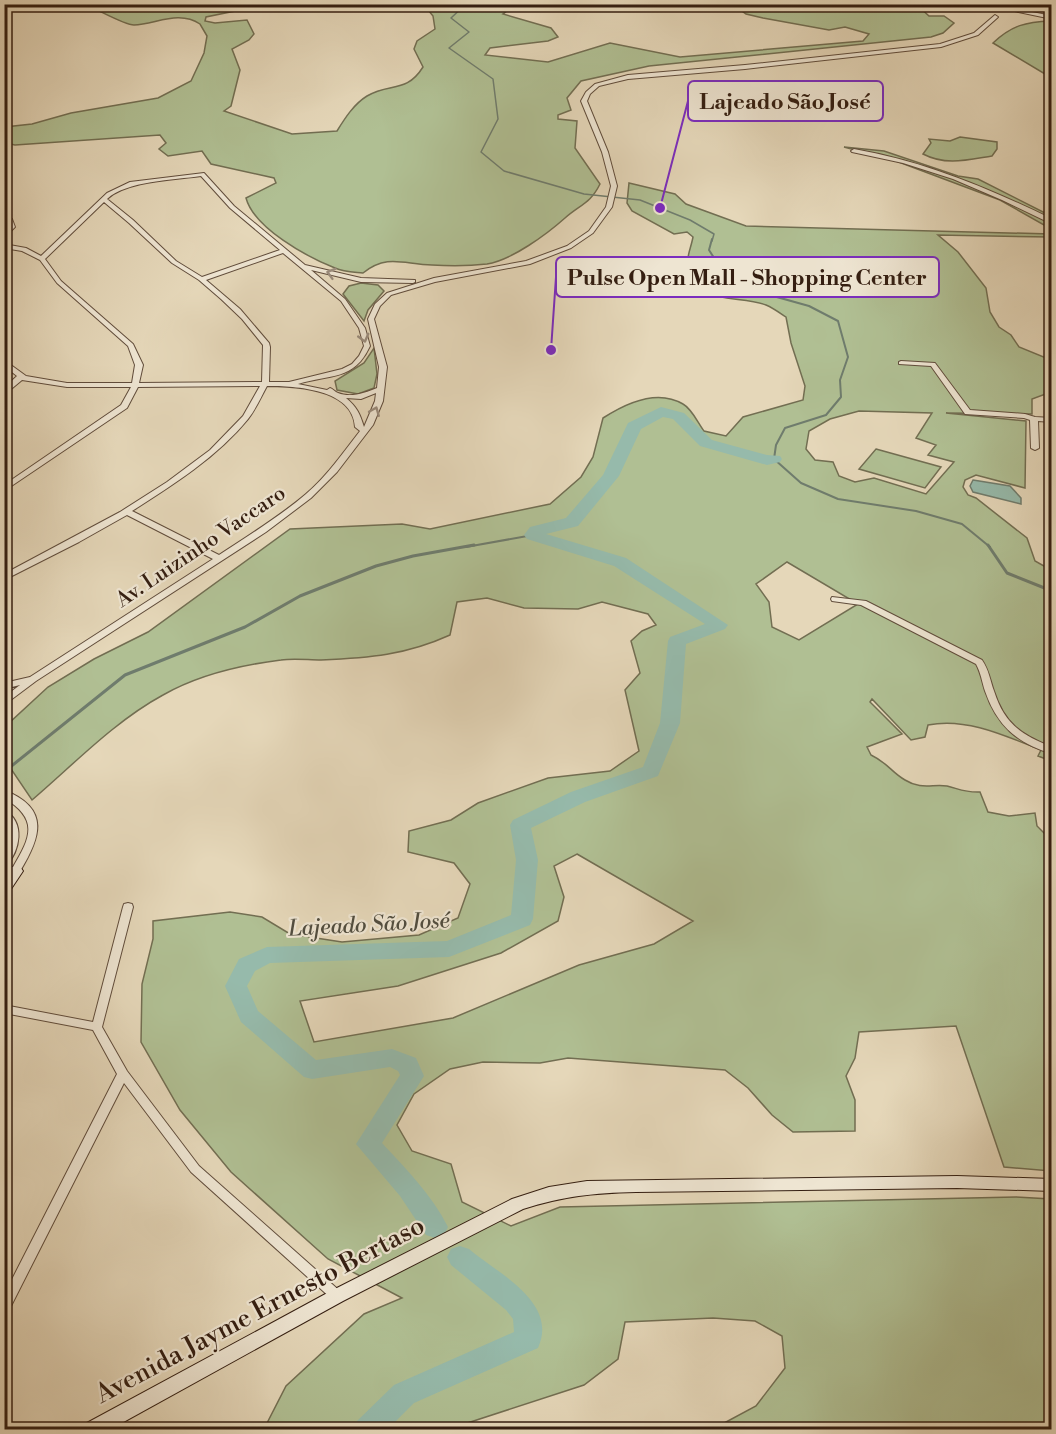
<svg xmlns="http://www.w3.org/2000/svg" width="1056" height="1434" font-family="'Libre Bodoni',serif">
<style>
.green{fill:#b0bf93;stroke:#726e52;stroke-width:1.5;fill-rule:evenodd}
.water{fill:#96baab;stroke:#6f7c6d;stroke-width:1.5}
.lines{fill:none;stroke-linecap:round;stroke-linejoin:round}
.stream-far2{stroke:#6f7c6d;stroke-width:1.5}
.stream-far1{stroke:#6f7c6d;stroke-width:2}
.stream{stroke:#6f7c6d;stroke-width:3}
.river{fill:#96baab;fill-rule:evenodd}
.street-casing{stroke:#604c3b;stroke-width:2}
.secondary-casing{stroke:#341e11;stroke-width:2}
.street{fill:#eee5d2;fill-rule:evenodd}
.secondary{fill:#eee5d2;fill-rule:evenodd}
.oneway{stroke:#9a8b7b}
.labels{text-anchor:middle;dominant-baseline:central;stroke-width:4.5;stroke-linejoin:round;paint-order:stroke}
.street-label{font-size:21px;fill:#341e11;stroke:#eee5d2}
.water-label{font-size:22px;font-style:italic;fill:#514d3f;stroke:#eee5d2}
.near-street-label{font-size:26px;fill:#341e11;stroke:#eee5d2}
.leader{fill:none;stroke:#7b2cbf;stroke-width:2}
.callout-dot{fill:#7b2cbf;stroke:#eee5d2;stroke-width:2}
.callout{fill:#eee5d2;stroke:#7b2cbf;stroke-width:2}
.callout-label{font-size:22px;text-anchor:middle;font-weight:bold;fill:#341e11}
</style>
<rect width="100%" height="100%" fill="#e5d7b9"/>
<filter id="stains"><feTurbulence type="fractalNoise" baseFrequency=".00333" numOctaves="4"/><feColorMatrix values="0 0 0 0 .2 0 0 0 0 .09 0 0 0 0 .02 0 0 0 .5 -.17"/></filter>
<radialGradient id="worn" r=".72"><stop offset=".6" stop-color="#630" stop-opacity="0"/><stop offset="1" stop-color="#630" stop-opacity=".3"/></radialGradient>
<!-- green -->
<g class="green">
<path d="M86,5H248L240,10L206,17L205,21L215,23L247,20L254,34L249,40L232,49L240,70L231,106L224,111L292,134L337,131C345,118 354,104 367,96C390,82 406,94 423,67L414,49L417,41L435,29L433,16L424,5H515L503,14L551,28L558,37L548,41L490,48L485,55L548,62L610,43L680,57L863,41L869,34L845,27L829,30L763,18L746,14L735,6L722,5H917L929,16H944L954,23L943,33L931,37L649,66L581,81L567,98L571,110L558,115V119L577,121L575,148L600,184C590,204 581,204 565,218C547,234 512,260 487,264C469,266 450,266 432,265C405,265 388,253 363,273C354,272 344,272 335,268C307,257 254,228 246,198L276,183L274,178L211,164L202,151L168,156L159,149L166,143L160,135L15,145L5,143V127L32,124L71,113L158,98L191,81L204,53L207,36L200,24C179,10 156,24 134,25C124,25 97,9 86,5Z"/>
<path d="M1051,21V75L1045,74L993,43C1012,25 1026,22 1051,21Z"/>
<path d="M960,137L997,142V149L992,156C967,160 946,166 923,154L931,143L929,139L950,141Z"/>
<path d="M844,147L884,151L958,176L978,179L1051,216V229L1000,200L896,161Z"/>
<path d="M629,183L675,194L686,204L746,226L1051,234V237L938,235L958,252L986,288L990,312L999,327L1011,335L1019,347L1051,360V392L1032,399V414L946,413L1026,421L1025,488L976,475L965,480L963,487L968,495L976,498L1027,538L1035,561L1051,570V761L1038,756L1041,750C1006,736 966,717 928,725L925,737L911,740L872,699L870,702L902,734L867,747L871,755C888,763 891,772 905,780C921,790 932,784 947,786C959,789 967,793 980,792L988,812L1009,816L1035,813L1037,826L1051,840V1171L1004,1167L956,1026L859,1032L855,1058L846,1076L855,1100V1131L793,1132L772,1115L748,1088L725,1070L568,1058L540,1063L483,1062L450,1069L414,1094L397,1125L412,1151L451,1164L462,1202L511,1226L560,1207L1016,1197L1051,1199V1429H713L756,1406L785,1368L782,1336L755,1321L713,1318L625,1322L618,1359L584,1385L449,1429H264L286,1386L364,1314L402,1298L328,1259L231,1172L180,1110L141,1042L142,984L153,939V921L230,912L262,917L290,934L342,942L419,935L458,918L470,884L454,863L408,852L409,831L451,820L478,803L548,778L610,771L639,751L625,690L640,673L631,641L642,631L656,625L648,614L602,602L578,609L524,608L487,598L457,602L450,635C406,655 369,658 321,660C308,660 294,658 281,660C241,665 198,675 163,695C115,721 74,764 32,800L5,760V736L8,724L48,687L94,659L148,632L290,529L402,524L430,529L550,504L581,477L593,457L603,418C626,403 658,389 683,404C692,409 698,423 704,431L726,436L743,417L803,400L805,386L791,343L786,317C780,313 773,308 766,305C741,295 691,305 687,269C686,258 691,248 693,237L687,232L674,234L632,211L627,203ZM859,411L932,413L916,438L936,445L928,455L954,462L926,494L874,478L855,482L839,476L833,462L815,460L806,449L809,431L830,419ZM787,562L858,604L799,640L772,627L769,602L756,584ZM577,854L693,921L654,944L579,965L453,1018L314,1042L300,1001L398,986L501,953L558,921L564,897L554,866Z"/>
<path d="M361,283L378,285L384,291L368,310L364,321L343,294L349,286Z"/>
<path d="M374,348L377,374L374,388L358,394L337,390L335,381L364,363Z"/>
<path d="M876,449L941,467L925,488L859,469Z"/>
</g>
<!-- water -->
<path class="water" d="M973,480L1010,486L1021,498V504L973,492L970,486Z"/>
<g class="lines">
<!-- stream-far2 -->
<path class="stream-far2" d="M466,4L451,18L469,32L449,48L493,79L498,119L481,152L504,171L584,194L640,200L690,220L714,234L712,241"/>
<!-- stream-far1 -->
<g class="stream-far1">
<path d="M712,239L709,250L723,272L741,287L809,306L838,321L848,357L840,380L841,397L826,415L785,428L776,445L774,459L801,483L838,499L916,511L962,524L990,547"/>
<path d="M466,547L533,535"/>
</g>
<!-- stream -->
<g class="stream">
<path d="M988,545L1007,573L1052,591"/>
<path d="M4,772L125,675L245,627L300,596L376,566L413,556L474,545"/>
</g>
<!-- river -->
<g class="river">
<path d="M661,407L684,413L712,440L767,455L780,456L782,459L780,462L767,465L700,446L673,419L663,417L641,429L619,476L578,526L546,534L626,558L728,625L725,629L686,644L680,723L658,776L585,802L531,828L538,860L533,919L530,925L449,957L270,963L255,971L247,986L258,1011L316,1060L392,1049L416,1058L424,1076L382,1143C406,1169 432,1195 448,1227L444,1235L435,1238L426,1235L400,1196L356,1144L400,1075L398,1071L390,1067L312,1079L304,1077L241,1022L225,986L239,959L267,947L447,941L511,915L516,860L510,825L513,820L571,792L643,767L660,723L668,641L670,637L705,624L614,566L527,539L524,535L530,527L566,518L603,475L628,423Z"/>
<path d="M460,1246L469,1249C497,1273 559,1302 538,1348L414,1403L387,1430H353L357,1421L394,1385L514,1332L513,1319L506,1310L451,1265L447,1257L451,1249Z"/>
</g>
<defs>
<g id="street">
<path d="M981,4H993L1052,16V19Z"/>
<path d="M995,15L998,17L997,18L978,35L941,47L745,69L628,79L599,86L590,94L587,101L608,152L617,186L612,207L593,233L571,248L530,264L435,282L391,295L380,306L374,319L387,367L383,401L373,425L337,472L311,498L266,532L36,681L4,705V697L20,685L4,689V683L30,677L213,559L127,515L79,542L4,580V574L120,512L167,482L210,450L243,416L260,386L138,387L127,408L4,491V485L121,405L131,387H67L22,380L4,395V388L17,376L4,366V360L26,376L67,383H132L135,365L128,346L57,283L40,260L22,251L4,248V244L26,248L41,256L107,193L130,182L204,173L234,206L305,265L361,278L415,280V282L413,283L361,282L311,270L345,299L365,328L370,346C354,381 330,374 298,384L327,390L330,388C333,389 335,392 338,393C350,398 366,393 377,388L379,367L368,319L375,304L387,293L434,278L526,261L567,246L589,231L606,207L611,186L602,152L581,101L586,92L595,84L628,75L745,65L940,44L974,33ZM201,176L230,208L280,250L202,277L176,261L133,220L107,199C126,181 174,180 201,176ZM104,202L129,223L172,263L199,280L221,299L242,319L263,345L262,382L139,383L143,365L133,344L61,281L45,259ZM283,253L341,301L359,328L364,346L359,356L352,364L342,369L289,382H269L270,347L269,343L240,309L206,280ZM267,386C296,386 353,389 355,427L360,431C343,453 327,476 306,494C279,517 248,536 219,555L132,511C173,485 217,457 248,419C256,409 261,397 267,386ZM376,393L375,401L364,427C360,414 357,407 346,398L361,399Z"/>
<path d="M854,149C924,161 988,188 1052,219V224L1002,200L953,179L903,163L852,152L851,151Z"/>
<path d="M4,216L12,219L15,227L4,238V232L9,227L7,221L4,220Z"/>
<path d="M901,361L935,363L970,410L1025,414L1035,417L1052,418V422L1038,421L1039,448L1035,450L1031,448L1030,420L1024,418L965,414L931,366L899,364V362Z"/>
<path d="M832,597L866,601L982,660C989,670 990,680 994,691C1004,723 1021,735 1052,747V754C1017,743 997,726 985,691C982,682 981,673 976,664L861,605L832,601L831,599Z"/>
<path d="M4,790C52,809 40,839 19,873L16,874L4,873V854L10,838L8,825L4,820V810C26,822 20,851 6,866L13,867C31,837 39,819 4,798Z"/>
<path d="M128,903L132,904L133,907L102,1027L127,1071L199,1166L341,1292L343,1296L341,1300L337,1301L333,1300L191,1172L124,1083L8,1312L4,1313V1295L117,1074L93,1030L4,1013V1005L93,1022L123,907L124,904Z"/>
</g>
<g id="secondary">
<path d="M16,866L21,868L23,871L9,892L4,894C4,883 4,870 16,866Z"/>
<path d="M957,1176L1052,1179V1191L957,1188L636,1192C593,1193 564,1196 523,1209L343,1301L109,1430H83L85,1424L331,1291L512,1199L549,1187L587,1181Z"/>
</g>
</defs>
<!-- street casing -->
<use href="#street" class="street-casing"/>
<!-- secondary casing -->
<use href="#secondary" class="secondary-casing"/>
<!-- street -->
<use href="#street" class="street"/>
<!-- secondary -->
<use href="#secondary" class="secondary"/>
</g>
<!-- one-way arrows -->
<defs><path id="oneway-chevron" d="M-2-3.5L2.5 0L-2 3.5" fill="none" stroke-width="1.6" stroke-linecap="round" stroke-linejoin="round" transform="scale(1.5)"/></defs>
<g class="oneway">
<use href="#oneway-chevron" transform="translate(331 273) rotate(-164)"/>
<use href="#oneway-chevron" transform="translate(364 338) rotate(75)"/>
<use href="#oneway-chevron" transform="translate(375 411) rotate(-68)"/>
</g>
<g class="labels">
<!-- street labels -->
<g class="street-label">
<text transform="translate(201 547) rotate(-34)">Av. Luizinho Vaccaro</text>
</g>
<!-- water labels -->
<g class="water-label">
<text transform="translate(369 925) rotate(-3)">Lajeado São José</text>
</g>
<!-- near-street labels -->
<g class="near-street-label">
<text transform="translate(260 1310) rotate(-28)">Avenida Jayme Ernesto Bertaso</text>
</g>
</g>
<!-- callouts -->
<path class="leader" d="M660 208L688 101M551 350L556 277"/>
<g class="callout-dot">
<circle cx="660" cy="208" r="6"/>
<circle cx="551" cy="350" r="6"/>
</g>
<g class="callout">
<rect x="688" y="81" width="195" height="40" rx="6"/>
<rect x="556" y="257" width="383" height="40" rx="6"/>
</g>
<g class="callout-label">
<text x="785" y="109">Lajeado São José</text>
<text x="747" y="285">Pulse Open Mall - Shopping Center</text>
</g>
<!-- margin -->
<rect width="1056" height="1434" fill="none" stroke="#e5d7b9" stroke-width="24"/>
<rect x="6" y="6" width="1044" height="1422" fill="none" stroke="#341e11" stroke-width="3"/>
<rect x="12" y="12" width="1032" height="1410" fill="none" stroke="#341e11" stroke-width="1.5"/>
<rect width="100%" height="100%" filter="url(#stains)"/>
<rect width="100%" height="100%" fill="url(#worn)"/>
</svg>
